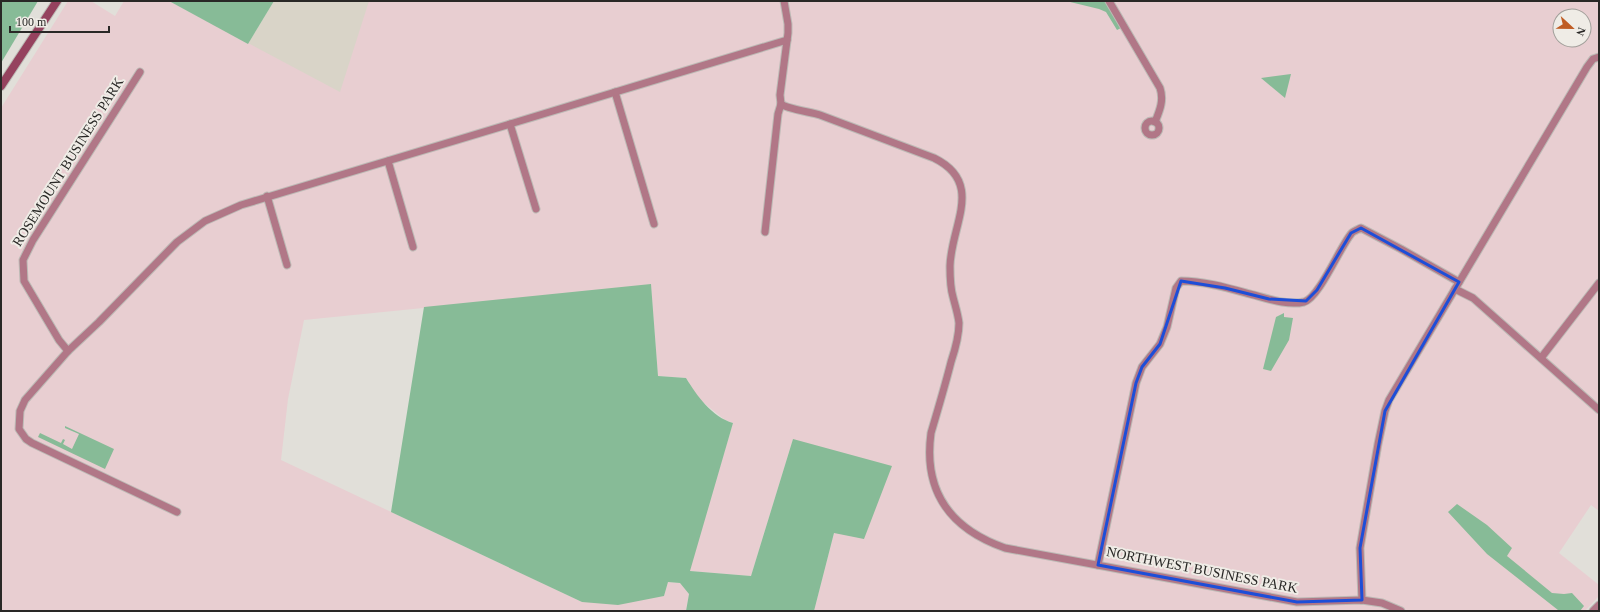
<svg xmlns="http://www.w3.org/2000/svg" width="1600" height="612" font-family="'Times New Roman',serif">
<style>
.built{fill:#d9d4c8}
.industrial{fill:#e8ced1;fill-rule:evenodd}
.green{fill:#87bb97}
.lines{fill:none;stroke-linecap:round;stroke-linejoin:round}
.street-casing{stroke:#bcbab5;stroke-width:9}
.secondary-casing{stroke:#bcbab5;stroke-width:10}
.street{stroke:#b17787;stroke-width:7}
.secondary{stroke:#95425e;stroke-width:8}
.marked{fill:none;stroke:#1d4ed8;stroke-width:3;stroke-linejoin:round}
.labels{text-anchor:middle;dominant-baseline:central;stroke-width:4;stroke-linejoin:round;paint-order:stroke}
.street-label{font-size:14px;fill:#292826;stroke:#efece6}
</style>
<rect width="100%" height="100%" fill="#e1dfd9"/>
<!-- built -->
<path class="built" d="M274,1H571L314,172L248,44Z"/>
<!-- industrial -->
<path class="industrial" d="M68,1H91L115,16L124,1H169L340,92L369,1H1599V511L1591,505L1559,553L1599,585V596L1585,611H814L834,533L793,439L751,576L689,571L733,423L725,420L699,399L686,378L658,376L651,285L304,320L288,399L281,460L582,602L664,596L668,582L680,583L689,594L686,611H1V108ZM1560,16H1584V40H1560Z"/>
<!-- green -->
<g class="green">
<path d="M1,1H38L1,63Z"/>
<path d="M169,1H274L248,44Z"/>
<path d="M1066,1H1105L1121,28L1117,30L1106,12L1099,9Z"/>
<path d="M1291,74L1285,98L1261,78Z"/>
<path d="M651,284L658,376L686,378C697,396 712,417 733,423L690,571L751,576L793,439L892,466L864,539L834,533L814,611H686L689,594L680,583L668,582L664,596L618,605L582,602L391,512L424,307Z"/>
<path d="M1284,313V317L1293,318L1289,340L1271,371L1263,369L1276,317Z"/>
<path d="M65,426L114,449L105,469L38,437L40,433L61,443L63,439L65,440L63,444L72,449L79,434L65,428Z"/>
<path d="M1457,504L1487,525L1512,548L1507,556L1552,593L1564,594L1572,593L1584,606L1580,611L1558,610L1487,554L1448,512Z"/>
</g>
<g class="lines">
<defs>
<g id="street">
<path d="M1109,1L1160,88C1164,100 1160,110 1155,122"/>
<path d="M615,92L654,224"/>
<path d="M781,104C787,109 811,112 820,115L934,158C985,183 951,225 950,266C950,276 950,287 953,297C955,305 958,314 959,323C959,337 955,350 951,362C945,386 938,409 931,433C923,492 951,529 1005,548L1297,602L1362,600L1382,603L1401,611"/>
<circle cx="1152" cy="128" r="7"/>
<path d="M510,124L536,209"/>
<path d="M388,161L413,247"/>
<path d="M267,196L287,265"/>
<path d="M765,232L778,114L781,104L780,95L788,33V24L784,1"/>
<path d="M1455,289L1473,298L1599,410"/>
<path d="M68,351L59,340L24,281L23,260L33,240L140,72"/>
<path d="M1541,358L1599,283"/>
<path d="M177,512L32,443L26,439L19,429L20,411L25,400L68,351L99,322L177,242L205,221L241,205L510,124L787,40"/>
<path d="M1098,565L1136,383L1142,367L1160,344L1167,327L1176,288L1181,281C1204,281 1228,288 1250,294C1266,298 1287,306 1304,302C1319,298 1340,247 1351,234C1353,231 1357,230 1361,228L1401,249L1459,282"/>
<path d="M1362,600L1360,548L1378,444L1385,411L1389,400L1587,67L1593,59L1599,57"/>
<path d="M1593,611L1599,605"/>
</g>
<path id="secondary" d="M1,86L57,1"/>
</defs>
<!-- street casing -->
<use href="#street" class="street-casing"/>
<!-- secondary casing -->
<use href="#secondary" class="secondary-casing"/>
<!-- street -->
<use href="#street" class="street"/>
<!-- secondary -->
<use href="#secondary" class="secondary"/>
</g>
<!-- marked area -->
<path class="marked" d="M1361,228L1459,282L1385,411L1360,548L1362,600L1297,602L1098,565L1136,383L1142,367L1160,344L1181,281L1225,288L1269,299L1306,301L1317,290L1351,233Z"/>
<g class="labels">
<!-- street labels -->
<g class="street-label">
<text transform="translate(68 162) rotate(-58)">ROSEMOUNT BUSINESS PARK</text>
<text transform="translate(1202 570) rotate(11)">NORTHWEST BUSINESS PARK</text>
</g>
</g>
<!-- border -->
<rect width="1600" height="612" fill="none" stroke="#292826" stroke-width="4"/>
<!-- north arrow -->
<g transform="translate(1572 28) rotate(112)"><circle r="19" fill="#efece6" stroke="#a09e99"/>
<path d="M0-3L7 15L0 10L-7 15Z" fill="#bf5c23"/>
<text y="-6" font-size="11" font-weight="bold" text-anchor="middle" fill="#292826">N</text>
</g>
<!-- scale -->
<path d="M10 26v6h99v-6" fill="none" stroke="#292826" stroke-width="2"/>
<text x="16" y="26" font-size="12" fill="#292826" stroke="#efece6" stroke-width="3" paint-order="stroke">100 m</text>
</svg>
